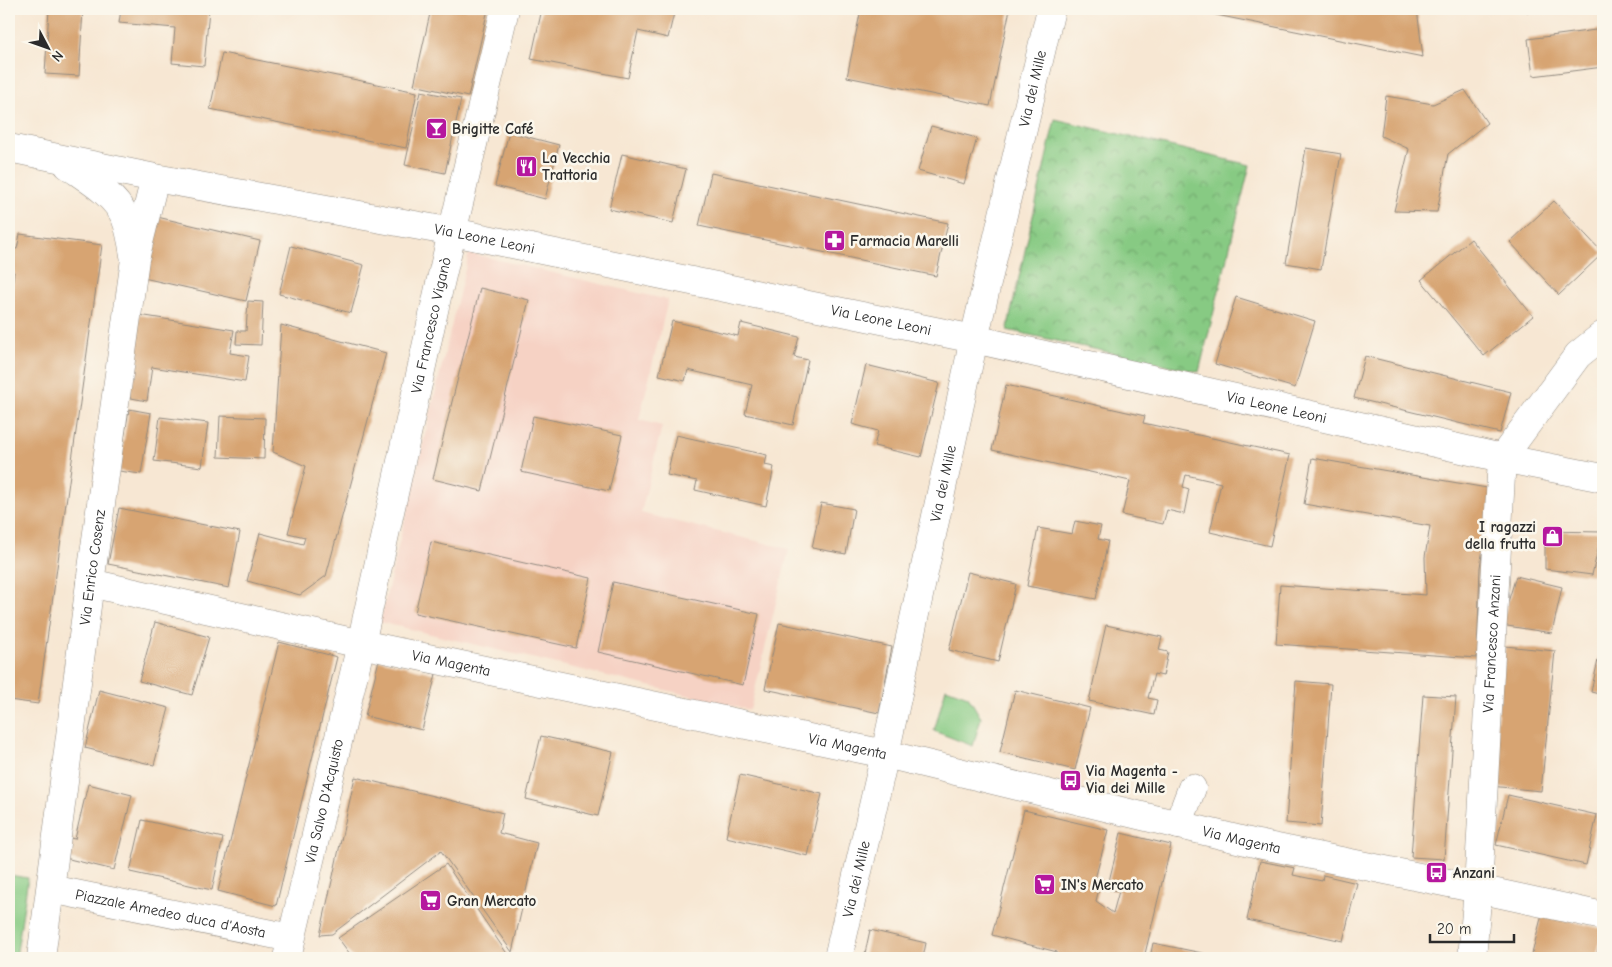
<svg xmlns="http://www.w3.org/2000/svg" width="1612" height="967" font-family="'Comic Neue',sans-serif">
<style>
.built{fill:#f6d2c4;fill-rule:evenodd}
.grass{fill:#87ca83;stroke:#597a57}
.park{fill:url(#park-crowns);stroke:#597a57}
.building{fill:#d7a472}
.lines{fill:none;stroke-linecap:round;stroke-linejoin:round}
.minor-casing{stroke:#91897f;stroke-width:29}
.minor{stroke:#fff;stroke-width:28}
.labels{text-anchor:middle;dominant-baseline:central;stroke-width:5;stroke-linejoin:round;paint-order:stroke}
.street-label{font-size:15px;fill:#2b2b2b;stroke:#fbf7ec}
.poi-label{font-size:15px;font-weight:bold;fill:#2b2b2b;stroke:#fbf7ec;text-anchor:start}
</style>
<defs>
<pattern id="park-crowns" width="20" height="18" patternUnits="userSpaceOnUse" patternTransform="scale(1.25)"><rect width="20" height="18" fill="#87ca83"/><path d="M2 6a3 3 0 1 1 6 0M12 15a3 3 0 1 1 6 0" fill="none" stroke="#6fa46b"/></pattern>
</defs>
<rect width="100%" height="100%" fill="#fbf7ec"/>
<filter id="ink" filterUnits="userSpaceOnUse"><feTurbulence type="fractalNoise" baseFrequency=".02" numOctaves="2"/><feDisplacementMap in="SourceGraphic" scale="10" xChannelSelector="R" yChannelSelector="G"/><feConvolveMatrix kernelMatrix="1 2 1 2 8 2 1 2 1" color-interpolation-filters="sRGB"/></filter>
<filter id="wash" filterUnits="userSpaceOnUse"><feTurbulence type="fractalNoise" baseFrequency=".0096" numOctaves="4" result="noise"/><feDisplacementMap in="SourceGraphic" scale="20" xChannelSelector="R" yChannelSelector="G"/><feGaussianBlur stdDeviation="1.12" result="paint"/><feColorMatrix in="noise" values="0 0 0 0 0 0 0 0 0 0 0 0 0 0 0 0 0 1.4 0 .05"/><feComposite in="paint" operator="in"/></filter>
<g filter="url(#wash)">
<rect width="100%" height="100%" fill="#f7e7d3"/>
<!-- built -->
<path class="built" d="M469,253L668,300L639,420L662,426L641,513L789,549L750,710L380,622ZM529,300L482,491L434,479H433ZM533,416L621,435L609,491L521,472ZM431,543L591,578L575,648L416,613ZM614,582L759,614L743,685L598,651Z"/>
<!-- grass -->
<g class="grass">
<path d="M946,688L968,696L981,718L973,746L934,731Z"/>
<path d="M9,875L28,878L16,958H9Z"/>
</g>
<!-- park -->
<path class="park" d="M1055,119L1250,165L1199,372L1007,330Z"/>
<g id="blocks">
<!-- building -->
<g class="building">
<path d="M49,9H83L79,76L45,74Z"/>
<path d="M121,9H209L204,66L172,63L175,28L119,23Z"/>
<path d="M431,9H488L468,97L414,85Z"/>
<path d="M542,9H675L668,38L638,31L628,78L531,59Z"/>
<path d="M861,9H1010L990,106L847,77Z"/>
<path d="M1192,9H1417L1423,57L1192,10Z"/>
<path d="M1527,9H1550V10L1527,12Z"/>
<path d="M1603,29V67L1533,76L1528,39Z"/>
<path d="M222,53L417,92L406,148L210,109Z"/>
<path d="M1465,90L1487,123L1448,154L1437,212L1394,211L1409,149L1381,136L1386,96L1433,104Z"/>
<path d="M421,91L461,99L445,173L405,165Z"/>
<path d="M1600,119H1603V148H1602Z"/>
<path d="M931,126L977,138L964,184L918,171Z"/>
<path d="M509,132L559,145L545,199L495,186Z"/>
<path d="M1306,148L1341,154L1321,269L1286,263Z"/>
<path d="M622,154L686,169L673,223L609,209Z"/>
<path d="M711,173L948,223L936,276L699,226Z"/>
<path d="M1554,201L1603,253L1559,295L1510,242Z"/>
<path d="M153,216L260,241L246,301L139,277Z"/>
<path d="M20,234L102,245L38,704L9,700V310L14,272L9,271V248L17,249Z"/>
<path d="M1471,239L1533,316L1484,356L1421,280Z"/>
<path d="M291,246L364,265L351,313L279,294Z"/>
<path d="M480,288L529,300L482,491L433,479Z"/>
<path d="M1236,297L1315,321L1295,388L1215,364Z"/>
<path d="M248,301L263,302L261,345L236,344L237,331H246Z"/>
<path d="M139,315L234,330L230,353L249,356L245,382L152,367L147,401L126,397Z"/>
<path d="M672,321L738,336L741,323L799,337L794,357L808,360L793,425L745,414L752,385L688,370L685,381L659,375Z"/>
<path d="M281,325L386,353L326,576L300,595L247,581L260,533L303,544L305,537L288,533L306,466L273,452Z"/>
<path d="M1365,356L1511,392L1500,433L1354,398Z"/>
<path d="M866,365L939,383L921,457L874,446L878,431L852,424Z"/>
<path d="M1006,385L1145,416L1143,423L1290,455L1270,546L1210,532L1221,483L1186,475L1183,487L1189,489L1184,514L1167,510L1163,524L1122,515L1130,481L992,450Z"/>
<path d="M129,409L151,413L141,474L119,471Z"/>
<path d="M220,416L265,418L264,459L218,457Z"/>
<path d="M533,416L622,435L609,491L521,472Z"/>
<path d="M160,417L208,423L202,467L154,461Z"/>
<path d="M676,435L767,455L765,465L774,467L766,506L695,490L697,481L667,475Z"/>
<path d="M1312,458L1493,489L1480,567L1477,658L1276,644L1280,585L1426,595L1425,557L1430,526L1304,504Z"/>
<path d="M821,503L854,509L846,554L812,548Z"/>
<path d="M119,508L240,532L229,588L108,564Z"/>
<path d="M1075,521L1101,526L1098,539L1108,541L1096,599L1027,586L1038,528L1072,534Z"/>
<path d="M1545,531L1602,532L1592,575L1545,569Z"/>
<path d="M431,542L591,578L576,648L415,613Z"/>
<path d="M968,572L1016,584L998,662L949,650Z"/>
<path d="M1516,576L1562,587L1552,633L1501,625Z"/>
<path d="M613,582L759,614L743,685L598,652Z"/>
<path d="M155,622L209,637L192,695L139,681Z"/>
<path d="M779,623L892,647L879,713L765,689Z"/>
<path d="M1106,625L1162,637L1159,650L1168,652L1163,676L1154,674L1148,698L1157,700L1154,715L1089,701Z"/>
<path d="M279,642L337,657L276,906L218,891Z"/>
<path d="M1602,642H1603V695L1591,692Z"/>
<path d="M1505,646L1555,651L1541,791L1490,786Z"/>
<path d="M379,660L436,674L422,730L365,716Z"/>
<path d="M1296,681L1331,684L1321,826L1286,823Z"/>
<path d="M99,690L169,708L154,765L85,748Z"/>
<path d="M1015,690L1090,708L1075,770L1000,752Z"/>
<path d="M1423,695L1456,697L1444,859L1411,857Z"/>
<path d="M541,736L613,752L598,816L526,799Z"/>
<path d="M740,775L822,794L808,856L726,837Z"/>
<path d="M355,777L503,813L499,833L537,843L512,952L441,851L332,934L320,935Z"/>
<path d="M88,784L132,795L114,870L65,858L69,838L75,839Z"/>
<path d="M1508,795L1597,815L1586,865L1496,845Z"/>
<path d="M1024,810L1108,830L1095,879L1101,880L1096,901L1113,913L1119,891L1107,889L1121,833L1171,845L1144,958H1057V952L992,935Z"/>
<path d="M142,820L223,838L212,890L130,872Z"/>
<path d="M1260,861L1295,868L1293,875L1322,881L1323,875L1357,883L1343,941L1247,920Z"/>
<path d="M446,864L510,958H353L338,938Z"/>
<path d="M1542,914L1603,929L1596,958H1531Z"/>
<path d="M870,930L926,943L923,958H864Z"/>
<path d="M1153,943L1217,956L1216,958H1150Z"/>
</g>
</g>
</g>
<g filter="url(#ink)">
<use href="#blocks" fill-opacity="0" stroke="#91897f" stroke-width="1"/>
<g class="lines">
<defs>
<g id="minor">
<path id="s1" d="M9,148L155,178L453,232L974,339L1502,458L1603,478"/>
<path d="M68,165C89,180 113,193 125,217C130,229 132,242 134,255"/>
<path id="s2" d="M90,583L361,644L885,754L1258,844L1478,889L1603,916"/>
<path d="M1178,825L1192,788"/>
<path id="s3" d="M51,889L291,938"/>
<path id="s4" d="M41,958L90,583L135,259L155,178"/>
<path id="s5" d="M287,958L361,644L439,288L505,9"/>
<path id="s6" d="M838,958L885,754L974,339L1051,9"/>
<path id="s7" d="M1472,958L1478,889L1502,458L1578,355L1603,335"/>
</g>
</defs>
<!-- minor casing -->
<use href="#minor" class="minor-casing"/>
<!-- minor -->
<use href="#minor" class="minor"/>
</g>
</g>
<!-- icons -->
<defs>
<symbol id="bar-square" viewBox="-11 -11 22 22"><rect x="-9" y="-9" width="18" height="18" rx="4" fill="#b5179e" stroke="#fbf7ec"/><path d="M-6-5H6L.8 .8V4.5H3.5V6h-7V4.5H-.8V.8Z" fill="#fff"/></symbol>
<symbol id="restaurant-square" viewBox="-11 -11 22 22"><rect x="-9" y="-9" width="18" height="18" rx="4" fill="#b5179e" stroke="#fbf7ec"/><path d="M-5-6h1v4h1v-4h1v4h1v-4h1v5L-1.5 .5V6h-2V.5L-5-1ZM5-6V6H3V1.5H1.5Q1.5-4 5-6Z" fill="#fff"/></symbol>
<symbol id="pharmacy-square" viewBox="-11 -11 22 22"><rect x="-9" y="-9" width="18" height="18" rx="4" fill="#b5179e" stroke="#fbf7ec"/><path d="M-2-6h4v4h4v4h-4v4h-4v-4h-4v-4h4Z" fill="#fff"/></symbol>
<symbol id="shop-square" viewBox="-11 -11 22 22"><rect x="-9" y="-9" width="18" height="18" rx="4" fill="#b5179e" stroke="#fbf7ec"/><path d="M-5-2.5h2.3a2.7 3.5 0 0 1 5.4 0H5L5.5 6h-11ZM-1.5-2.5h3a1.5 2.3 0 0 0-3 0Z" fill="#fff"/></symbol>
<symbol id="bus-square" viewBox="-11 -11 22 22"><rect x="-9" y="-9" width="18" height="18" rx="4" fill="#b5179e" stroke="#fbf7ec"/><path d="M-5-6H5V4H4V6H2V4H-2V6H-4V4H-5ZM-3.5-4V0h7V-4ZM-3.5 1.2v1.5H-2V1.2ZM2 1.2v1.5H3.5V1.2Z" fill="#fff"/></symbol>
<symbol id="supermarket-square" viewBox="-11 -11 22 22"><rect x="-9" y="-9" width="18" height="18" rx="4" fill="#b5179e" stroke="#fbf7ec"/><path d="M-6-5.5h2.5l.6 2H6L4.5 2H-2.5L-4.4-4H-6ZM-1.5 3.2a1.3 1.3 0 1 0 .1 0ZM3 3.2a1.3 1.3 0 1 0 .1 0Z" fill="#fff"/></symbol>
</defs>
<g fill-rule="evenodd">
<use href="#bar-square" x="424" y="116" width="25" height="25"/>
<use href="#restaurant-square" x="514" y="154" width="25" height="25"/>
<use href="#pharmacy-square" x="822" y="228" width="25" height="25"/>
<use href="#shop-square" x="1540" y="524" width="25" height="25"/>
<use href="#bus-square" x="1058" y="768" width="25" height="25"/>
<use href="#bus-square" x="1424" y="860" width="25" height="25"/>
<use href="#supermarket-square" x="1032" y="872" width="25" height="25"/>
<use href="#supermarket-square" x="418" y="888" width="25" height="25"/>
</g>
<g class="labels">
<!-- street labels -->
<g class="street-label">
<text stroke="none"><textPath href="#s6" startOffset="891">Via dei Mille</textPath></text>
<text stroke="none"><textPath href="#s1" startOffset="484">Via Leone Leoni</textPath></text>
<text stroke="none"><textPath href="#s1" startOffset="889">Via Leone Leoni</textPath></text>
<text stroke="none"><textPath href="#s5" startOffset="649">Via Francesco Viganò</textPath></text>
<text stroke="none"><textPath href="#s1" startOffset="1294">Via Leone Leoni</textPath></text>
<text stroke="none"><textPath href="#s6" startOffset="486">Via dei Mille</textPath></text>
<text stroke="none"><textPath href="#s4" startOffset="394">Via Enrico Cosenz</textPath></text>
<text stroke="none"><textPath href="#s7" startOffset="315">Via Francesco Anzani</textPath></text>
<text stroke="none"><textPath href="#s2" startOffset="370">Via Magenta</textPath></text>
<text stroke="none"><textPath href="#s2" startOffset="775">Via Magenta</textPath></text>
<text stroke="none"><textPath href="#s5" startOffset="161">Via Salvo D'Acquisto</textPath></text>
<text stroke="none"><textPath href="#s2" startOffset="1180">Via Magenta</textPath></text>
<text stroke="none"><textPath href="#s6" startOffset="81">Via dei Mille</textPath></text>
<text stroke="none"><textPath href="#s3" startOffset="122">Piazzale Amedeo duca d'Aosta</textPath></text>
</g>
<!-- poi labels -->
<g class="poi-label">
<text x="452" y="129">Brigitte Café</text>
<text x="542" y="158">La Vecchia<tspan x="542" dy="17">Trattoria</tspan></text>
<text x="850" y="241">Farmacia Marelli</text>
<text x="1536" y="527" text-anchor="end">I ragazzi<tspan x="1536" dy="17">della frutta</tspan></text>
<text x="1086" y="771">Via Magenta -<tspan x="1086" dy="17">Via dei Mille</tspan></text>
<text x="1453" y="873">Anzani</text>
<text x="1061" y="885">IN's Mercato</text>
<text x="447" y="901">Gran Mercato</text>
</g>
</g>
<!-- margin -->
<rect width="1612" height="967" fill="none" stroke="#fbf7ec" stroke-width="30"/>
<!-- north arrow -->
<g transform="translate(48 48) rotate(131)" stroke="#fbf7ec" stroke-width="4" paint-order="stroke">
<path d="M0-4L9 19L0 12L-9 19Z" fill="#2b2b2b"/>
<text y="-8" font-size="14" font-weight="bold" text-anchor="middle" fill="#2b2b2b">N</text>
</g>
<!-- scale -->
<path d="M1430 934v8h84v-8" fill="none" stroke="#2b2b2b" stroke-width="2.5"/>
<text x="1437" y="934" font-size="15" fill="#2b2b2b" stroke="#fbf7ec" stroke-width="4" paint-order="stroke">20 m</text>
</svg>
